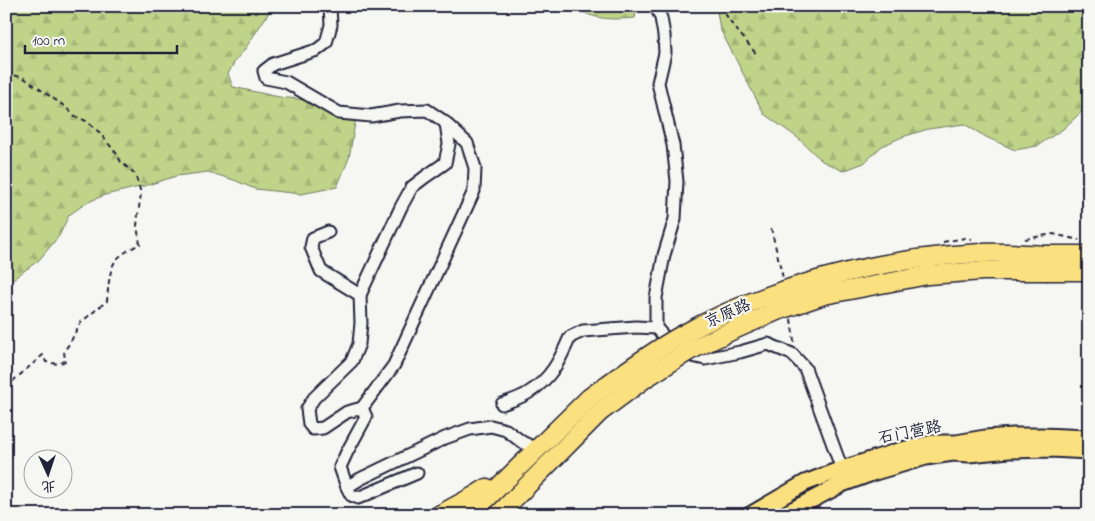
<svg xmlns="http://www.w3.org/2000/svg" width="1095" height="521" font-family="'Indie Flower','LXGW WenKai TC',sans-serif">
<style>
.forest{fill:url(#forest-firs);stroke:#707b62}
.lines{fill:none;stroke-linecap:round;stroke-linejoin:round}
.minor-casing{stroke:#22223b;stroke-width:15}
.major-casing{stroke:#22223b;stroke-width:19}
.highway-casing{stroke:#22223b;stroke-width:21}
.path{stroke:#22223b;stroke-width:2;stroke-dasharray:5 4;stroke-linecap:butt}
.minor{stroke:#f6f6f2;stroke-width:11}
.major{stroke:#fbe080;stroke-width:15}
.highway{stroke:#fbe080;stroke-width:18}
.highway-bridge-casing{stroke:#22223b;stroke-width:21;stroke-linecap:butt}
.highway-bridge{stroke:#fbe080;stroke-width:18}
.labels{text-anchor:middle;dominant-baseline:central;stroke-width:4.5;stroke-linejoin:round;paint-order:stroke}
.street-label{font-size:16px;fill:#22223b;stroke:#f6f6f2}
</style>
<defs>
<pattern id="forest-firs" width="22" height="20" patternUnits="userSpaceOnUse" patternTransform="scale(1.25)"><rect width="22" height="20" fill="#bfd489"/><path d="M5 1l3.5 6h-7zM16 11l3.5 6h-7z" fill="#a4b677"/></pattern>
</defs>
<rect width="100%" height="100%" fill="#f6f6f2"/>
<filter id="ink" filterUnits="userSpaceOnUse"><feTurbulence type="fractalNoise" baseFrequency=".02" numOctaves="2"/><feDisplacementMap in="SourceGraphic" scale="10" xChannelSelector="R" yChannelSelector="G"/><feConvolveMatrix kernelMatrix="1 2 1 2 8 2 1 2 1" color-interpolation-filters="sRGB"/></filter>
<g filter="url(#ink)">
<!-- forest -->
<g class="forest">
<path d="M6,6H273L245,49L235,61L228,74L233,87L279,97L298,99L345,109L356,117L349,158L337,187L301,194L255,189L234,180L208,172L176,176L148,185L105,195L86,203L69,215L59,236L39,260L13,279L6,281Z"/>
<path d="M571,6H637L635,18C608,20 595,20 571,6Z"/>
<path d="M716,6H1089V105L1063,129L1037,146L1015,150L986,137L964,124L928,129L902,137L882,146L864,163L843,171L822,161L798,138L764,114L720,29Z"/>
</g>
<g class="lines">
<defs>
<g id="minor">
<path d="M330,6L331,25L326,43L317,50L273,64L264,71L266,78L286,82L339,113L371,116L400,111L427,110L442,120L467,143L475,168L474,191L394,365L362,408L366,417L347,452L340,467L347,487L360,479L445,438L470,429L491,426L506,430L522,442L537,449"/>
<path d="M656,6L661,18L664,35L665,53L658,83L673,145L677,181L675,219L664,255L656,298V328L679,353L705,359L740,352L768,344L792,354L805,368L844,475"/>
<path d="M328,232L313,238L311,247L321,271L360,295"/>
<path d="M502,404C510,401 520,398 528,393C551,379 560,360 570,337L583,331L636,327L656,328"/>
<path d="M362,408L347,412L323,428L313,429L309,424L307,409L314,398L352,361L359,344L361,323L360,295L401,207L412,187L425,177L445,163L449,144L446,123"/>
<path d="M347,487L351,495L358,498L417,473"/>
</g>
<g id="major">
<path d="M750,515L805,483L842,469L902,450L933,443H956L985,438L1013,436H1042L1089,438"/>
<path d="M783,515L842,484L875,472L926,457L953,453L969,454L1009,450L1051,449L1089,451"/>
</g>
<g id="highway">
<path d="M1049,255H1089"/>
<path d="M1048,271H1089"/>
<path d="M439,515L474,496L487,488"/>
<path d="M470,515L589,398"/>
<path d="M498,515L600,412"/>
</g>
</defs>
<!-- minor casing -->
<use href="#minor" class="minor-casing"/>
<!-- major casing -->
<use href="#major" class="major-casing"/>
<!-- highway casing -->
<use href="#highway" class="highway-casing"/>
<!-- path -->
<g class="path">
<path d="M720,6L732,24L757,55"/>
<path d="M670,11L676,6"/>
<path d="M6,73L24,78L64,106L75,116L86,121L99,132L116,153L121,162L135,174L141,193L138,215L137,226L140,244C132,248 123,253 117,259C109,267 108,290 107,301L80,323L70,343L64,351L65,361L58,364L46,362L43,355L6,387"/>
<path d="M771,228L783,278"/>
<path d="M1025,239L1053,234L1079,240"/>
<path d="M943,242L965,238L972,239"/>
<path d="M791,319L794,341V344"/>
</g>
<!-- minor -->
<use href="#minor" class="minor"/>
<!-- major -->
<use href="#major" class="major"/>
<!-- highway -->
<use href="#highway" class="highway"/>
<defs>
<g id="highway-bridge">
<path d="M589,398C619,376 648,354 680,336C770,286 878,258 981,253C1003,252 1026,254 1049,255"/>
<path d="M600,412L647,377L689,351L729,332L777,311L824,295L928,275L983,271H1048"/>
</g>
</defs>
<!-- highway-bridge casing -->
<use href="#highway-bridge" class="highway-bridge-casing"/>
<!-- highway-bridge -->
<use href="#highway-bridge" class="highway-bridge"/>
</g>
</g>
<g class="labels">
<!-- street labels -->
<g class="street-label">
<text transform="translate(728 314) rotate(-24)">京原路</text>
<text transform="translate(910 433) rotate(-11)">石门营路</text>
</g>
</g>
<!-- margin -->
<rect width="1095" height="521" fill="none" stroke="#f6f6f2" stroke-width="25"/>
<rect x="12" y="12" width="1070" height="496" fill="none" stroke="#22223b" stroke-width="2" filter="url(#ink)"/>
<!-- north arrow -->
<g transform="translate(48 474) rotate(177)"><circle r="24" fill="#f6f6f2" stroke="#a1a1a9"/>
<path d="M0-4L9 19L0 12L-9 19Z" fill="#22223b"/>
<text y="-8" font-size="14" font-weight="bold" text-anchor="middle" fill="#22223b">北</text>
</g>
<!-- scale -->
<path d="M25 45v8h152v-8" fill="none" stroke="#22223b" stroke-width="2.5"/>
<text x="32" y="45" font-size="15" fill="#22223b" stroke="#f6f6f2" stroke-width="4" paint-order="stroke">100 m</text>
</svg>
